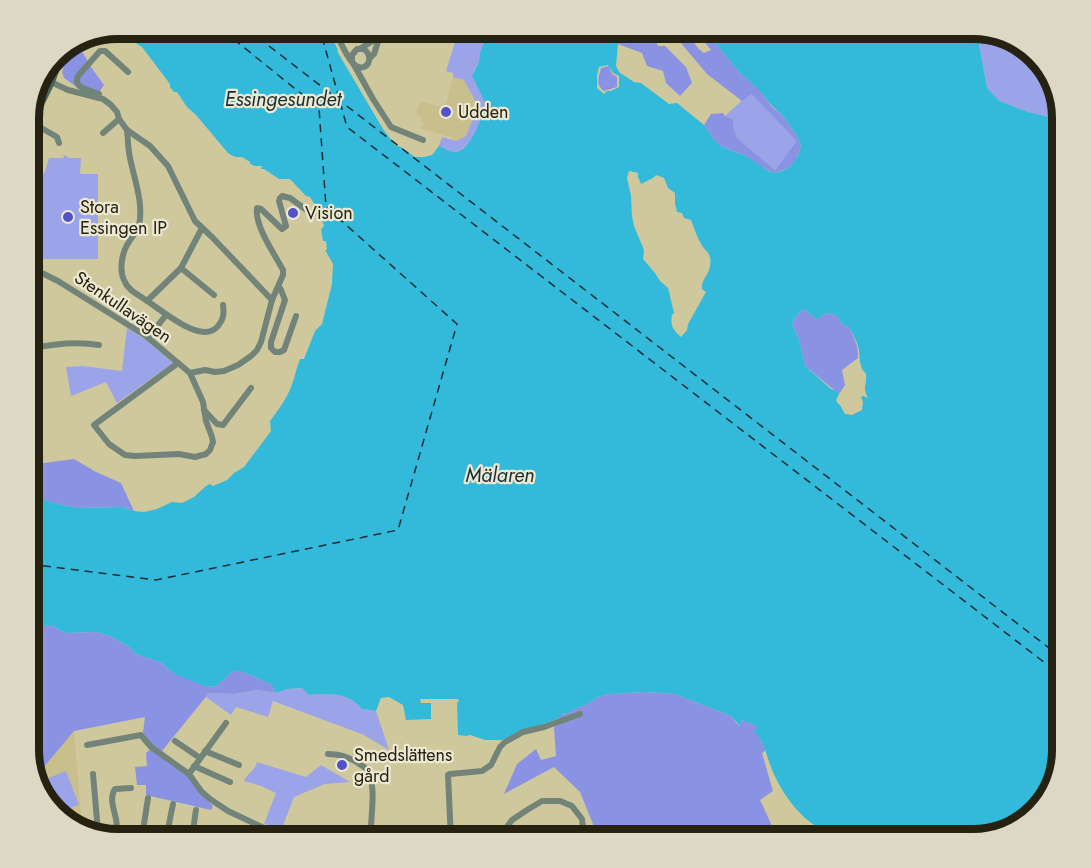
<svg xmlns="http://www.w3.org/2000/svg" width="1091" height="868" font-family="Jost,sans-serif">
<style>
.built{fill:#c9bf8c}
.green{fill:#9ca4e9}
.forest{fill:#8a92e4}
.water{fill:#33bada;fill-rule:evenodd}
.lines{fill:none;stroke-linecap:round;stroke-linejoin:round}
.ferry{stroke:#182e34;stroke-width:1.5;stroke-dasharray:8 6;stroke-linecap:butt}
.street{stroke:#728479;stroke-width:6}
.secondary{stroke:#496354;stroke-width:8}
.poi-dot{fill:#5352c9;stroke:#ece8d2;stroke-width:2}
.labels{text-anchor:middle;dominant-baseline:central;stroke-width:4.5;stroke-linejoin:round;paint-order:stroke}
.poi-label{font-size:18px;fill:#262212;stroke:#ece8d2;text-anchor:start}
.street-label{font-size:18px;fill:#262212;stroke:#ece8d2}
.water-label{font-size:20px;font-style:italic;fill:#182e34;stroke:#ece8d2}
.rim{fill:none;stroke:#262212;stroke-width:8}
</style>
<rect width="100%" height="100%" fill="#d0c89d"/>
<!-- built -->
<g class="built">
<path d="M412,29H459L454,43Z"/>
<path d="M453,77L464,80L478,106L466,136L456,141L452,140L453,138L422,129L424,123L421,122L422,118L416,115L420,101L445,108Z"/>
<path d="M74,730L82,826L59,818L38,774Z"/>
</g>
<!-- green -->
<g class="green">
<path d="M459,29H487L486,30V38L480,52L479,62L473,73L475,83L479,87L486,104C479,122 474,147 453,153L439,146L442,137L456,141L466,136L478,106L464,80L453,77V73L446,71Z"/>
<path d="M974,29L1032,50L1053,79L1062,120L1028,112L999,102L987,88L979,44Z"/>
<path d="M750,93L798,141L775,170L737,138C735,131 733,127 733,119L725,116Z"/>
<path d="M64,155L70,158H81L80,174H98V259H42V174H44L49,158H63Z"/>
<path d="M127,328L149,342L173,363L117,403L106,382L71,396L66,367L83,366L122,371Z"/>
<path d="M302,688L309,695C328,693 348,692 362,709L376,711L389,750L364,735L273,701L268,717L236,707L231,715L206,697L209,693L234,694L257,690L276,693L287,689Z"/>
<path d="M257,762L306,777L321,765L350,782L325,784L294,797L282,828L264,824L276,793L261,786L244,781C247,773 256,770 257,762Z"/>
<path d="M66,771L79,805L58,812L46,779Z"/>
</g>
<!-- forest -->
<g class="forest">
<path d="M612,29H649L658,46H665L686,67L692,83L680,96L666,83L663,71L647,66L642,53L618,44Z"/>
<path d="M678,29H692C691,40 695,47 704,53L711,50L694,29H704L739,72L760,90L771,106L783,116L797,136L801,146C796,164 791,169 773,173L760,166L746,156L722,147L715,141L704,125L711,114L723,113L725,116L733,119C733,127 735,131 737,138L775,170L797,141L751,94L742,101L707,74L680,42Z"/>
<path d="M78,44L91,67L104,85L97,95L81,90L64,78L62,72L70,47Z"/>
<path d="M609,66L612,74L617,77V87L604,91C595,84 599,77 601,68Z"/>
<path d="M803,309L817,319L826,313L836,315L843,325L849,327C854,337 859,347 858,358L842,370L845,385L839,394L805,366L799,339L792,324L796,316Z"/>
<path d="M74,459L96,472L121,483L134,511L122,507L76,508L50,502C43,497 35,499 29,495V465Z"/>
<path d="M51,625L66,633L96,632L110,636L128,646L136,654L162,663L168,669L207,687L216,686L233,671H241L271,684L276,693L257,690L234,694L209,693L162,751L152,745L143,732L145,717L74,731L38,774L29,756V626L39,627Z"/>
<path d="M645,692L675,694L731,716L739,726L742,720L758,726L759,737L765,748V751L762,753L773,791L760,800L774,830L762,839H599L580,792L554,767L504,794L517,764L536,749L541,760L556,756L554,728L560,718V713L567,714L574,709L588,704L598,697L609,694Z"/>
<path d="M151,749L188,777L198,791L213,806L211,810L146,795V785H137L135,767L147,766L146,753Z"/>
</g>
<!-- water -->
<path class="water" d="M125,29H321L319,31L324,36L327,35L335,44L338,50L337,51L383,129L395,145L401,147L415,157H424L432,155L439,146C443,147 448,151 452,152C470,155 482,116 486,104L472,76L479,62L480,52L486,38L485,34L487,29H612L618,44L616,66L619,72L634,82L641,83L669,104L677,103L704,125L715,141L722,147L746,156L767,170L773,173L782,171L791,166L798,156L801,146L797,136L783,116L771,105L760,91L739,72L704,29H974L979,44L987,88L999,101L1028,112L1062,120V750L1041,809L1012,830L973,839H879C863,837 846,828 831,835C821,829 809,823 801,814C788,801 777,783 771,767C766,755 765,742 755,733L757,726L742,720L740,726L731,716L675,694L645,692L609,694L598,697L588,704L574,709L567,714L561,713L560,718L502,740H485L470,735L466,736L458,735L457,702H459L458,699H420L421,703H431V719L406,720L403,705L389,697L381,698L376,711L362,709C348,692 328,693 309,695L302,688L287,689L276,693L271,684L241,671H233L216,686L207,687L177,675L168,669L162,663L136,654L128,646L110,636L96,632L66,633L51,625L39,627L29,626V495C35,499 43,497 50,502L76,508L122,507L134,511L144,512L157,509L172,502L182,503L194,497L206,486L210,484L213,486L227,480L234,473L244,467L271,431L270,421C278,410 286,400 291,387C295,378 296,368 300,359H304L315,331L322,324L332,284L333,264L325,250H327L326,241H323L321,229L324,226L320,213L310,197L306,196L290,179H279L264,169H261L262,166H255L250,164V162L242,157H235L228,153L196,115L187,107L177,92H174L170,87V84L142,47L134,42ZM608,65L613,73L619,76V87L611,91H607L604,94L597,88V76L599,67ZM629,171L638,173V177L641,184L653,178L656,175L664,178L668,188L675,193V204L677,212L682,213L684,218L691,220C694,228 697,237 701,244C706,253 712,252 710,266C709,275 701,279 702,289L706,292L688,324L687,330L681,337C673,330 670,325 672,315L674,313L668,288L660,281L655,273L643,259L644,250L634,226L632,216L631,196L627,178ZM803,309L817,319L826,313L836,315L843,325L849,327C853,334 858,343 859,351C860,360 859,367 866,374C867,385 862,387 868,398L863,396L861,397L863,402L862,410L852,415L845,414L840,405L838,404L836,400L839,394L836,391L831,389L805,366L799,339L792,324L796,316Z"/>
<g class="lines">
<!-- ferry -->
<g class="ferry">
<path d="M247,29L1062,658"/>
<path d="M312,29L321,33L339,98"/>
<path d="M340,102L347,127L1062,676"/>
<path d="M29,564L156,580L398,530L457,324L326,207L319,108L221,29"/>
</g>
<!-- street -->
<g class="street">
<path d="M330,29C332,31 335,33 337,36C342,44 348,61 356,66C367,72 375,58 364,49H357L352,55V61"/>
<path d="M361,48L378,38"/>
<path d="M370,58L374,54L382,29"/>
<path d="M353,63L373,99L391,127L423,140"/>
<path d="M99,94C91,90 72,89 78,76L100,51H105L128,72"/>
<path d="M29,121L57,137L59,143"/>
<path d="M127,130C128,139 128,149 130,158C134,178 144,204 139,225C137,232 131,238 127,245C122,254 119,270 124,280C128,291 138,294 147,301C162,310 202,346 218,326C224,319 224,314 223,305"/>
<path d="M103,133L119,119"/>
<path d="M181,268L214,295"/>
<path d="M29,271L36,270L58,281L146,336L190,373L205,370L215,372L224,371L238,365L251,356L257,350L261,342L272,300L212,237L195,221L168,166L150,146L127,130L119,119L117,112L111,105L103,99L68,90L51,82"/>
<path d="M279,287L281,290L285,300L271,342V348L275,352H280L284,350L296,316"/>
<path d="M272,300L283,275V270C275,255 254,225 257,208L261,209L282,229L286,226L279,201L280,198L282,196L290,198L312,214L319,211"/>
<path d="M147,301L181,268L202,228"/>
<path d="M148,338L166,315"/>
<path d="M29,349C52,344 75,341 99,345"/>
<path d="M178,363L94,425L109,444L125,455L135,456L179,454L195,457L206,454L210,450L213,442L212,437L206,421L203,402L190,373"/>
<path d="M29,385L36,423"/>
<path d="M204,410L217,424L223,425L251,388"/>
<path d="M175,741L200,758"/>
<path d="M87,745L141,735L151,747L189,774L201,791L210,799L228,811L266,829L328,839"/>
<path d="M205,751L239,765"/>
<path d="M328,754C339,754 345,756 355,761C358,764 364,766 366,769C377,782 371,813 371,829"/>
<path d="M194,766L230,782"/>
<path d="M93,774L98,832"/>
<path d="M189,774L226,723"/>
<path d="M117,834C117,829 117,823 116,819C114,809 109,798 115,789L131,788"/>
<path d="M142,837L148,798"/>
<path d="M166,839L173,804"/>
<path d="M192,839C194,829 194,820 196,810"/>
<path d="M262,839L266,829"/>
<path d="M355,839L364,837L371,829L395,835L424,830L450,828"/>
<path d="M451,839L448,775L450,774L482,771L491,765L500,747L505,742L523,732L544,727L580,714"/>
<path d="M498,839L512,820L527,810L542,801H560L572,806L582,819L584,839"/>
</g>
<!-- secondary -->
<g class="secondary">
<path d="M29,127L51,82L63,49"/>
<path d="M105,835H129L153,839"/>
</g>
</g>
<!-- markers -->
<g class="poi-dot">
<circle cx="446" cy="112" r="6"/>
<circle cx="293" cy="213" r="6"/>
<circle cx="68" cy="217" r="6"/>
<circle cx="342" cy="765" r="6"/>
</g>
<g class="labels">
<!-- poi labels -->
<g class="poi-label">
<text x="458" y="112">Udden</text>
<text x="80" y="207">Stora<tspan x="80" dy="21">Essingen IP</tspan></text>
<text x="305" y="213">Vision</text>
<text x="354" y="755">Smedslättens<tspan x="354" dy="21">gård</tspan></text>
</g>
<!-- street labels -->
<g class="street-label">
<text transform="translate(123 307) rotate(34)">Stenkullavägen</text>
</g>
<!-- water labels -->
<g class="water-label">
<text x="283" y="99">Essingesundet</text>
<text x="500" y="475">Mälaren</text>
</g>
</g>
<!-- crop -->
<path d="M0 0H1091V868H0ZM118 39H973A79 79 0 0 1 1052 118V750A79 79 0 0 1 973 829H118A79 79 0 0 1 39 750V118A79 79 0 0 1 118 39Z" fill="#dcd8c3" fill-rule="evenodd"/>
<path class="rim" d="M118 39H973A79 79 0 0 1 1052 118V750A79 79 0 0 1 973 829H118A79 79 0 0 1 39 750V118A79 79 0 0 1 118 39Z"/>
</svg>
